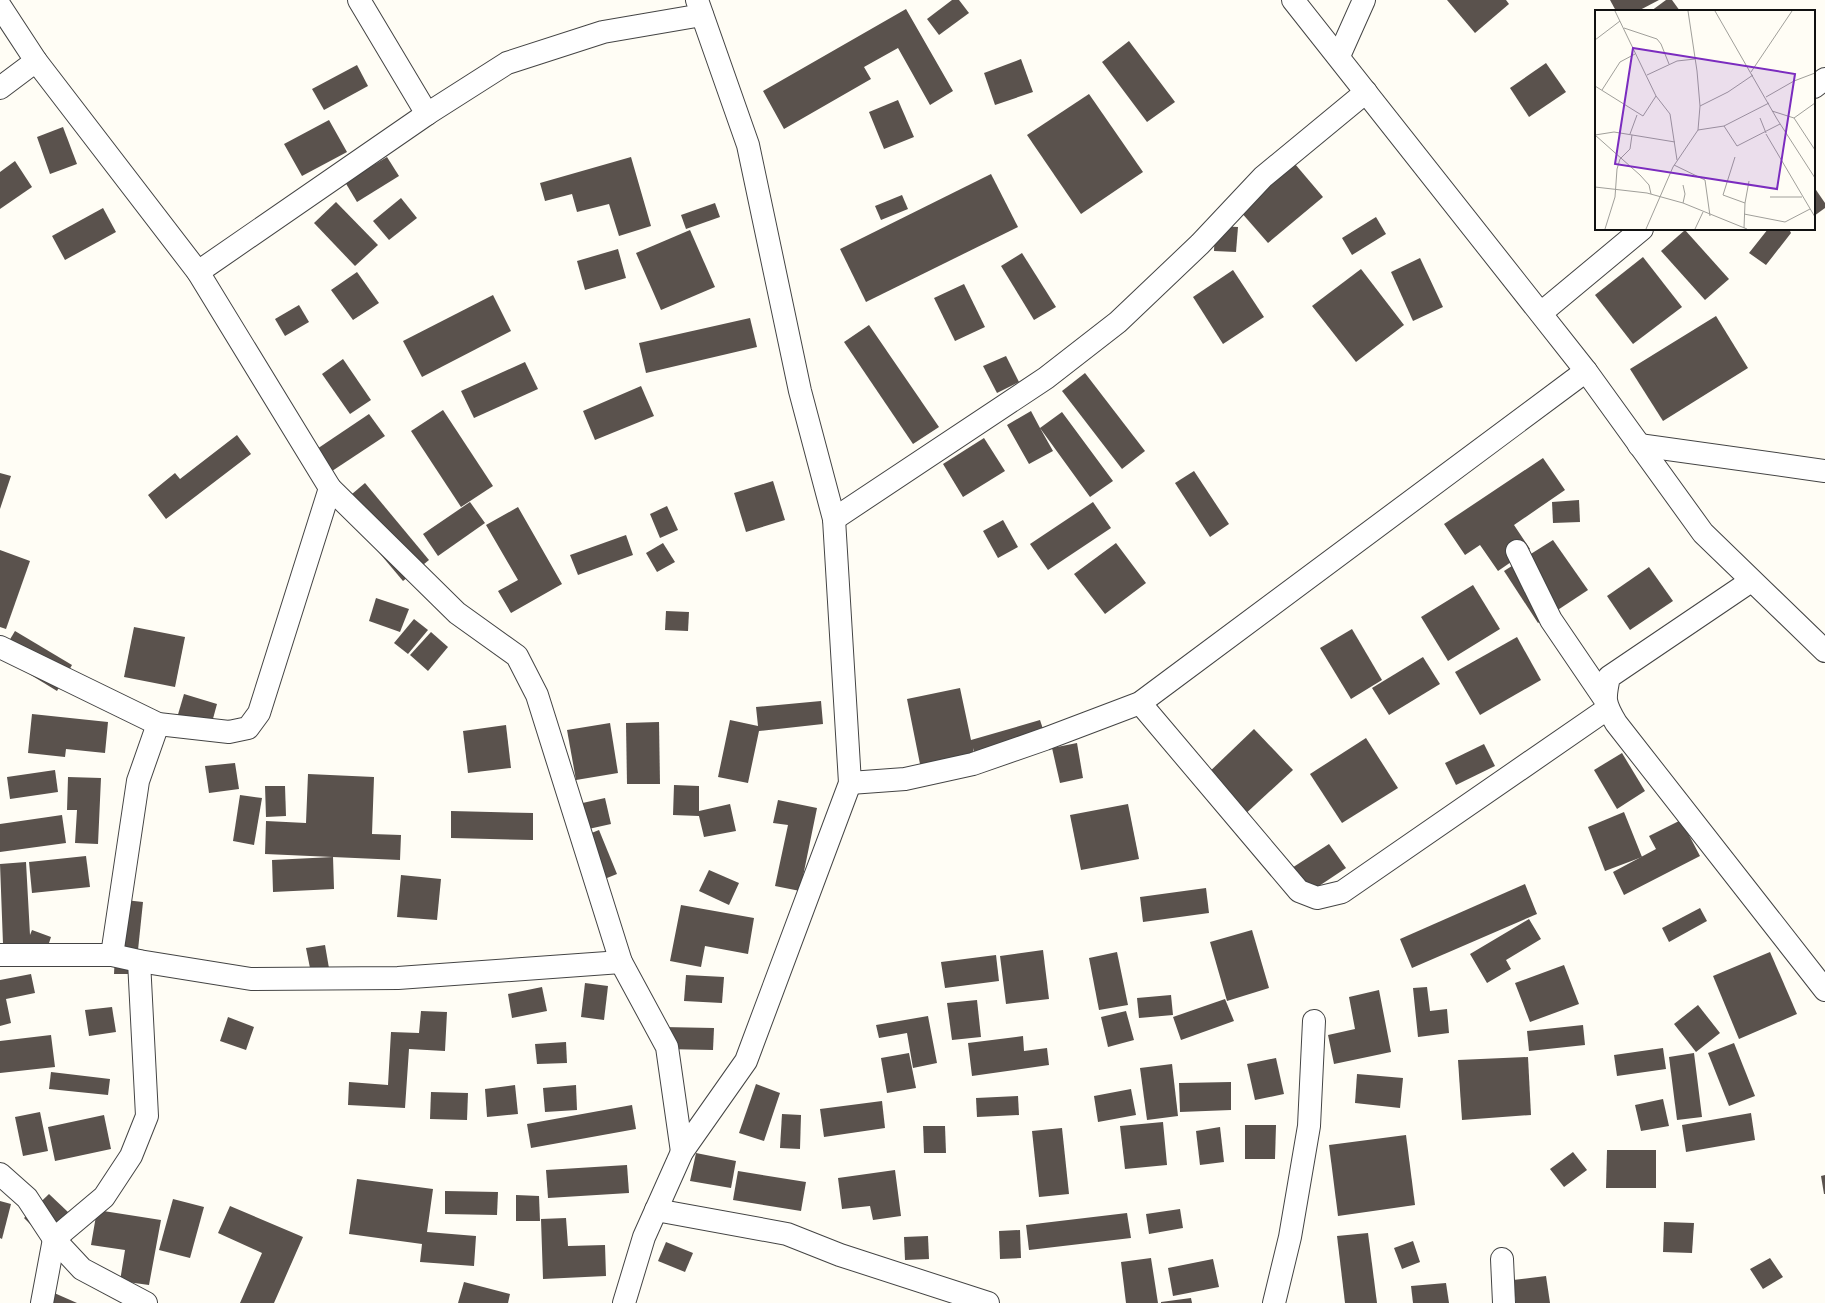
<svg xmlns="http://www.w3.org/2000/svg" width="1825" height="1303" font-family="'Noto Serif',serif">
<style>
.building{fill:#5a524d}
.lines{fill:none;stroke-linecap:round;stroke-linejoin:round}
.minor-casing{stroke:#444;stroke-width:24}
.minor{stroke:#fff;stroke-width:22}
.inset-road{fill:none;stroke:#a09f9a;stroke-width:1}
.view{fill:#7b2cbf;fill-opacity:0.15;stroke:#7b2cbf;stroke-width:2}
.inset-edge{fill:none;stroke:#111;stroke-width:2}
</style>
<rect width="100%" height="100%" fill="#fffdf5"/>
<!-- building -->
<g class="building">
<path d="M952,0H959L969,13L939,35L927,19Z"/>
<path d="M1447,0H1506L1509,4L1475,33Z"/>
<path d="M1610,0H1659L1638,11H1616Z"/>
<path d="M1666,0H1672L1680,11H1651Z"/>
<path d="M906,9L953,91L930,105L898,48L864,67L871,79L784,129L763,91Z"/>
<path d="M1129,41L1175,102L1147,122L1102,62Z"/>
<path d="M1021,59L1033,92L995,105L984,73Z"/>
<path d="M1546,63L1566,92L1529,117L1510,88Z"/>
<path d="M357,65L368,86L324,110L312,89Z"/>
<path d="M1089,94L1143,172L1081,214L1027,135Z"/>
<path d="M898,100L914,137L884,149L869,112Z"/>
<path d="M329,120L347,152L302,176L284,144Z"/>
<path d="M63,127L77,164L50,174L37,137Z"/>
<path d="M387,157L399,176L357,202L345,182Z"/>
<path d="M631,157L651,226L619,236L609,204L577,212L572,194L545,201L540,183Z"/>
<path d="M15,161L32,187L0,209V172Z"/>
<path d="M1295,164L1323,197L1268,243L1240,211Z"/>
<path d="M991,174L1018,227L866,302L840,249Z"/>
<path d="M1814,187L1825,203V208L1814,216Z"/>
<path d="M902,195L908,209L881,220L875,206Z"/>
<path d="M401,198L417,218L389,240L373,221Z"/>
<path d="M336,202L378,245L355,266L314,223Z"/>
<path d="M715,203L720,217L686,229L681,215Z"/>
<path d="M103,208L116,232L65,260L52,236Z"/>
<path d="M1376,217L1386,234L1352,255L1342,238Z"/>
<path d="M1215,226L1238,227L1236,252L1214,251Z"/>
<path d="M1768,229H1793L1790,231L1791,233L1766,265L1749,253Z"/>
<path d="M690,230L715,287L661,310L636,253Z"/>
<path d="M1685,230L1729,279L1705,300L1661,251Z"/>
<path d="M618,249L626,278L585,290L577,261Z"/>
<path d="M1022,253L1056,307L1034,320L1001,266Z"/>
<path d="M1643,257L1682,307L1633,344L1595,295Z"/>
<path d="M1420,258L1443,307L1413,321L1391,272Z"/>
<path d="M1361,269L1404,325L1356,362L1312,306Z"/>
<path d="M1233,270L1264,317L1223,344L1193,297Z"/>
<path d="M357,272L379,303L353,320L331,290Z"/>
<path d="M964,284L985,327L955,341L934,298Z"/>
<path d="M493,295L511,331L422,377L403,341Z"/>
<path d="M299,305L309,322L285,336L275,319Z"/>
<path d="M1716,316L1748,368L1663,421L1630,369Z"/>
<path d="M750,318L757,347L646,373L639,343Z"/>
<path d="M869,325L939,427L913,444L844,342Z"/>
<path d="M1006,356L1019,382L997,393L983,366Z"/>
<path d="M343,359L371,400L350,414L322,374Z"/>
<path d="M525,362L538,389L474,418L461,391Z"/>
<path d="M1085,373L1145,451L1122,469L1062,391Z"/>
<path d="M641,386L654,416L595,440L583,411Z"/>
<path d="M443,410L493,486L461,507L411,431Z"/>
<path d="M1031,411L1040,428L1062,412L1113,481L1090,497L1040,428L1053,451L1029,464L1007,425Z"/>
<path d="M369,414L385,436L320,479L305,457Z"/>
<path d="M237,435L251,454L166,519L148,495L175,473L180,479Z"/>
<path d="M984,438L1005,471L963,497L943,464Z"/>
<path d="M1543,458L1565,490L1514,525L1530,549L1498,571L1480,545L1465,555L1444,524Z"/>
<path d="M1194,471L1229,524L1210,537L1175,483Z"/>
<path d="M0,473L11,476L0,509Z"/>
<path d="M773,481L785,520L746,532L734,493Z"/>
<path d="M365,483L429,560L403,581L339,505Z"/>
<path d="M1579,500L1580,522L1553,523L1552,502Z"/>
<path d="M470,502L485,523L438,556L423,534Z"/>
<path d="M1093,502L1111,528L1048,570L1030,544Z"/>
<path d="M667,506L678,530L660,538L650,514Z"/>
<path d="M518,507L562,584L511,613L498,591L518,580L486,525Z"/>
<path d="M1003,520L1018,547L998,558L983,531Z"/>
<path d="M626,535L633,555L578,575L570,555Z"/>
<path d="M1553,540L1588,590L1538,623L1504,571Z"/>
<path d="M663,543L675,562L657,572L646,553Z"/>
<path d="M1116,543L1146,583L1105,614L1074,574Z"/>
<path d="M0,550L30,561L6,629L0,627Z"/>
<path d="M1649,567L1673,601L1630,630L1607,596Z"/>
<path d="M1473,585L1500,629L1448,661L1421,617Z"/>
<path d="M376,598L409,609L400,632L369,621Z"/>
<path d="M666,611L689,612L688,631L665,630Z"/>
<path d="M414,619L428,630L408,654L394,643Z"/>
<path d="M134,627L185,637L175,687L124,677Z"/>
<path d="M1352,629L1382,680L1351,699L1320,648Z"/>
<path d="M15,631L72,665L57,691L0,656Z"/>
<path d="M431,632L448,647L428,671L410,655Z"/>
<path d="M1517,637L1541,680L1480,715L1455,672Z"/>
<path d="M1423,657L1440,684L1389,715L1372,688Z"/>
<path d="M960,688L971,740L1040,720L1047,741L977,762L973,748L974,758L921,769L907,699Z"/>
<path d="M184,694L217,704L208,737L174,728Z"/>
<path d="M821,701L823,724L759,731L748,783L718,777L730,720L758,726L756,707Z"/>
<path d="M32,714L108,722L105,753L66,749L65,757L28,753Z"/>
<path d="M659,722L660,784H627L626,723Z"/>
<path d="M610,723L618,773L576,780L567,730Z"/>
<path d="M506,725L511,768L468,773L463,731Z"/>
<path d="M1254,729L1293,770L1242,817L1204,777Z"/>
<path d="M1366,738L1398,788L1342,823L1310,774Z"/>
<path d="M1077,743L1083,778L1060,783L1052,748Z"/>
<path d="M1484,744L1495,766L1456,785L1445,763Z"/>
<path d="M1622,753L1645,791L1617,809L1594,770Z"/>
<path d="M235,763L239,789L209,793L205,766Z"/>
<path d="M55,770L58,792L10,799L7,777Z"/>
<path d="M308,774L374,777L372,834L401,835L400,860L265,854L266,821L306,823Z"/>
<path d="M68,777L101,778L98,844L75,843L77,810H67Z"/>
<path d="M674,785L699,786V811L730,804L736,831L704,837L698,812L699,816L673,815Z"/>
<path d="M265,786H285L286,816L266,817Z"/>
<path d="M240,795L262,798L254,845L233,841Z"/>
<path d="M605,798L611,824L575,832L569,806Z"/>
<path d="M778,800L817,808L800,891L775,886L788,825L773,823Z"/>
<path d="M1128,804L1139,859L1081,870L1070,815Z"/>
<path d="M451,811L533,813V840L451,838Z"/>
<path d="M1624,812L1642,857L1605,871L1588,827Z"/>
<path d="M62,815L66,843L0,852V824Z"/>
<path d="M1681,820L1700,856L1624,895L1613,872L1656,849L1649,836Z"/>
<path d="M599,830L617,874L592,884L574,840Z"/>
<path d="M1329,844L1346,868L1298,900L1281,875Z"/>
<path d="M86,856L90,887L32,893L29,862Z"/>
<path d="M333,857L334,889L273,892L272,860Z"/>
<path d="M26,862L30,935L32,930L51,937L45,955L26,948L28,943L3,944L0,864Z"/>
<path d="M709,870L739,883L729,905L699,891Z"/>
<path d="M401,875L441,879L437,920L397,917Z"/>
<path d="M1525,884L1537,914L1412,968L1400,939Z"/>
<path d="M1206,888L1209,913L1143,922L1140,897Z"/>
<path d="M116,899L143,902L138,950L111,947Z"/>
<path d="M681,905L754,918L748,954L705,946L701,967L670,961Z"/>
<path d="M1700,908L1707,921L1669,942L1662,928Z"/>
<path d="M1529,919L1541,939L1506,960L1511,969L1487,983L1470,954Z"/>
<path d="M1252,930L1269,988L1227,1001L1210,942Z"/>
<path d="M325,945L330,974L312,978L306,948Z"/>
<path d="M1043,950L1049,999L1006,1004L1000,956Z"/>
<path d="M1117,952L1128,1005L1099,1010L1089,958Z"/>
<path d="M1770,952L1797,1014L1739,1039L1713,976Z"/>
<path d="M115,954L135,974H114Z"/>
<path d="M996,955L999,981L945,988L941,962Z"/>
<path d="M1564,965L1579,1004L1530,1022L1515,983Z"/>
<path d="M31,974L35,993L6,999L11,1023L0,1026V980Z"/>
<path d="M686,975L724,977L722,1003L684,1001Z"/>
<path d="M585,983L608,986L604,1020L581,1017Z"/>
<path d="M542,987L547,1011L512,1018L508,994Z"/>
<path d="M1427,987L1430,1011L1447,1009L1449,1033L1418,1037L1413,988Z"/>
<path d="M1379,990L1391,1052L1334,1064L1328,1035L1355,1029L1349,997Z"/>
<path d="M1171,995L1173,1015L1139,1018L1137,998Z"/>
<path d="M1225,999L1234,1021L1181,1040L1173,1017Z"/>
<path d="M977,1000L981,1037L952,1040L947,1003Z"/>
<path d="M1698,1005L1720,1033L1696,1052L1674,1024Z"/>
<path d="M112,1007L116,1032L89,1036L85,1010Z"/>
<path d="M421,1011L447,1012L445,1051L409,1049L405,1108L348,1105L349,1082L388,1085L391,1032L419,1033Z"/>
<path d="M1126,1011L1134,1040L1108,1047L1101,1017Z"/>
<path d="M928,1016L937,1063L913,1068L907,1033L879,1038L876,1025Z"/>
<path d="M228,1017L254,1027L246,1050L220,1041Z"/>
<path d="M1583,1025L1585,1045L1529,1051L1527,1031Z"/>
<path d="M663,1027L714,1028L713,1050L663,1049Z"/>
<path d="M51,1035L55,1067L0,1073V1041Z"/>
<path d="M1023,1036L1024,1051L1047,1048L1049,1065L972,1076L968,1043Z"/>
<path d="M566,1042L567,1063L537,1064L535,1044Z"/>
<path d="M1734,1043L1755,1096L1729,1106L1708,1053Z"/>
<path d="M1663,1048L1666,1069L1617,1076L1614,1055Z"/>
<path d="M909,1053L916,1088L887,1093L881,1058Z"/>
<path d="M1694,1053L1702,1117L1677,1120L1669,1057Z"/>
<path d="M1528,1057L1531,1115L1462,1120L1458,1060Z"/>
<path d="M1276,1058L1284,1094L1255,1100L1247,1064Z"/>
<path d="M1172,1064L1178,1116L1147,1120L1140,1068Z"/>
<path d="M51,1072L110,1079L108,1095L49,1089Z"/>
<path d="M1357,1074L1403,1078L1400,1108L1355,1103Z"/>
<path d="M1231,1082V1110L1180,1112L1179,1083Z"/>
<path d="M756,1084L780,1093L764,1141L739,1133Z"/>
<path d="M515,1085L518,1114L487,1117L485,1089Z"/>
<path d="M576,1085L577,1110L545,1112L543,1088Z"/>
<path d="M1131,1089L1136,1115L1098,1122L1094,1096Z"/>
<path d="M431,1092L468,1093L467,1120L430,1119Z"/>
<path d="M1018,1096L1019,1115L977,1117L976,1098Z"/>
<path d="M1663,1099L1669,1126L1641,1131L1635,1105Z"/>
<path d="M882,1101L885,1128L824,1137L820,1109Z"/>
<path d="M632,1105L636,1129L531,1148L527,1124Z"/>
<path d="M40,1112L48,1151L23,1156L15,1117Z"/>
<path d="M1751,1113L1755,1140L1686,1152L1682,1125Z"/>
<path d="M782,1114L801,1115L800,1149L780,1148Z"/>
<path d="M104,1115L111,1149L55,1161L48,1127Z"/>
<path d="M1163,1122L1167,1165L1125,1169L1120,1126Z"/>
<path d="M1245,1125H1276L1275,1159H1245Z"/>
<path d="M923,1126H945L946,1153H924Z"/>
<path d="M1220,1127L1224,1162L1200,1165L1196,1131Z"/>
<path d="M1062,1128L1069,1194L1039,1197L1032,1131Z"/>
<path d="M1406,1135L1415,1205L1338,1216L1329,1145Z"/>
<path d="M1607,1150H1656V1188H1606Z"/>
<path d="M1573,1152L1587,1170L1564,1187L1550,1169Z"/>
<path d="M696,1153L736,1161L731,1188L690,1181Z"/>
<path d="M627,1165L629,1193L548,1198L546,1170Z"/>
<path d="M895,1170L901,1216L873,1220L870,1206L842,1209L838,1178Z"/>
<path d="M738,1171L806,1182L801,1211L733,1200Z"/>
<path d="M1825,1175V1194H1824L1821,1176Z"/>
<path d="M357,1179L433,1189L427,1232L476,1236L474,1266L420,1262L422,1244L349,1234Z"/>
<path d="M445,1191L498,1192L497,1215L445,1214Z"/>
<path d="M49,1194L68,1212L43,1237L24,1218Z"/>
<path d="M516,1195L539,1196L540,1221H516Z"/>
<path d="M173,1199L204,1207L190,1258L159,1250Z"/>
<path d="M0,1201L11,1204L2,1239L0,1238Z"/>
<path d="M230,1206L303,1237L274,1303H240L262,1253L218,1233Z"/>
<path d="M1180,1209L1183,1228L1149,1234L1146,1214Z"/>
<path d="M97,1210L161,1220L149,1285L120,1281L125,1250L91,1245Z"/>
<path d="M1127,1213L1131,1238L1029,1250L1026,1225Z"/>
<path d="M566,1218L568,1246L605,1245L606,1276L543,1279L541,1219Z"/>
<path d="M1664,1222L1694,1223L1692,1253L1663,1252Z"/>
<path d="M1020,1230L1021,1258L1000,1259L999,1231Z"/>
<path d="M1368,1233L1377,1303H1345L1337,1236Z"/>
<path d="M928,1236L929,1259L905,1260L904,1237Z"/>
<path d="M1413,1241L1420,1262L1402,1269L1394,1248Z"/>
<path d="M666,1242L693,1253L685,1272L658,1261Z"/>
<path d="M1151,1258L1158,1303H1126L1121,1262Z"/>
<path d="M1770,1258L1783,1277L1763,1289L1750,1269Z"/>
<path d="M1213,1259L1219,1287L1173,1296L1168,1268Z"/>
<path d="M1546,1276L1550,1303H1516L1513,1280Z"/>
<path d="M464,1282L510,1294L508,1303H458Z"/>
<path d="M1446,1283L1449,1303H1413L1411,1286Z"/>
<path d="M52,1292L77,1303H48Z"/>
<path d="M1191,1298L1192,1303H1161V1302Z"/>
</g>
<g class="lines">
<defs>
<g id="minor">
<path d="M359,0L427,114"/>
<path d="M1293,0L1586,371L1703,533L1825,651"/>
<path d="M0,6L36,61L198,272L330,488L457,613L517,656L537,695L621,962L667,1047L682,1152"/>
<path d="M1339,56L1364,0"/>
<path d="M1814,87L1825,79"/>
<path d="M0,88L36,61"/>
<path d="M198,272L427,114L507,63L603,32L702,15"/>
<path d="M1541,313L1642,229"/>
<path d="M1639,445L1825,471"/>
<path d="M834,519L1046,378L1118,322L1200,244L1263,177L1366,92"/>
<path d="M1517,551L1551,620L1604,698"/>
<path d="M1751,581L1609,677C1604,699 1604,703 1616,723L1825,990"/>
<path d="M0,647L158,724L229,732L248,728L259,713L330,488"/>
<path d="M1140,703L1299,891L1317,898L1342,892L1607,709"/>
<path d="M850,783L905,779L973,764L1045,739L1140,703L1586,371"/>
<path d="M0,955H112L139,961L251,979L398,978L621,962"/>
<path d="M112,955L138,781L158,724"/>
<path d="M0,1174L27,1198L54,1239L82,1269L146,1303"/>
<path d="M656,1210L787,1234L840,1255L988,1303"/>
<path d="M1502,1259L1504,1303"/>
<path d="M42,1303L54,1239L104,1197L131,1156L147,1116L139,961"/>
<path d="M624,1303L644,1237L682,1152L746,1061L850,783L834,519L800,391L748,145L697,0"/>
<path d="M1274,1303L1290,1237L1309,1126L1314,1021"/>
</g>
</defs>
<!-- minor casing -->
<use href="#minor" class="minor-casing"/>
<!-- minor -->
<use href="#minor" class="minor"/>
</g>
<!-- overview -->
<g transform="translate(1595 10)">
<rect width="220" height="220" fill="#fffdf5"/>
<path class="inset-road" d="M20,1L61,86L75,104L82,150M120,1L182,109L220,168M29,18L62,29L66,34L74,54M0,30L25,11M156,62L197,1M52,65L82,51L100,49M0,76L48,106L61,86M7,80L25,52L40,44M171,87L199,71L220,63M105,96L133,82L158,65M177,101L199,108L220,140M165,108L171,123M199,108L220,93M129,116L142,136L185,114M103,120L129,116L174,93M35,124L42,105M171,124L220,207M0,125L45,165L54,175L56,184M0,125L19,122L80,132M140,147L128,185L150,193M79,155L110,170L115,206M0,177L52,183L88,193L152,219M175,187H207M88,193L90,184L88,175M149,204L190,212L215,199M149,218L150,193L154,171M10,219L20,187L22,159L25,149L35,139L37,125M51,219L78,157L103,120L105,96L102,61L93,1M100,219L108,202"/>
<path class="view" d="M38,38L200,64L182,179L20,154Z"/>
<rect width="220" height="220" class="inset-edge"/>
</g>
</svg>
